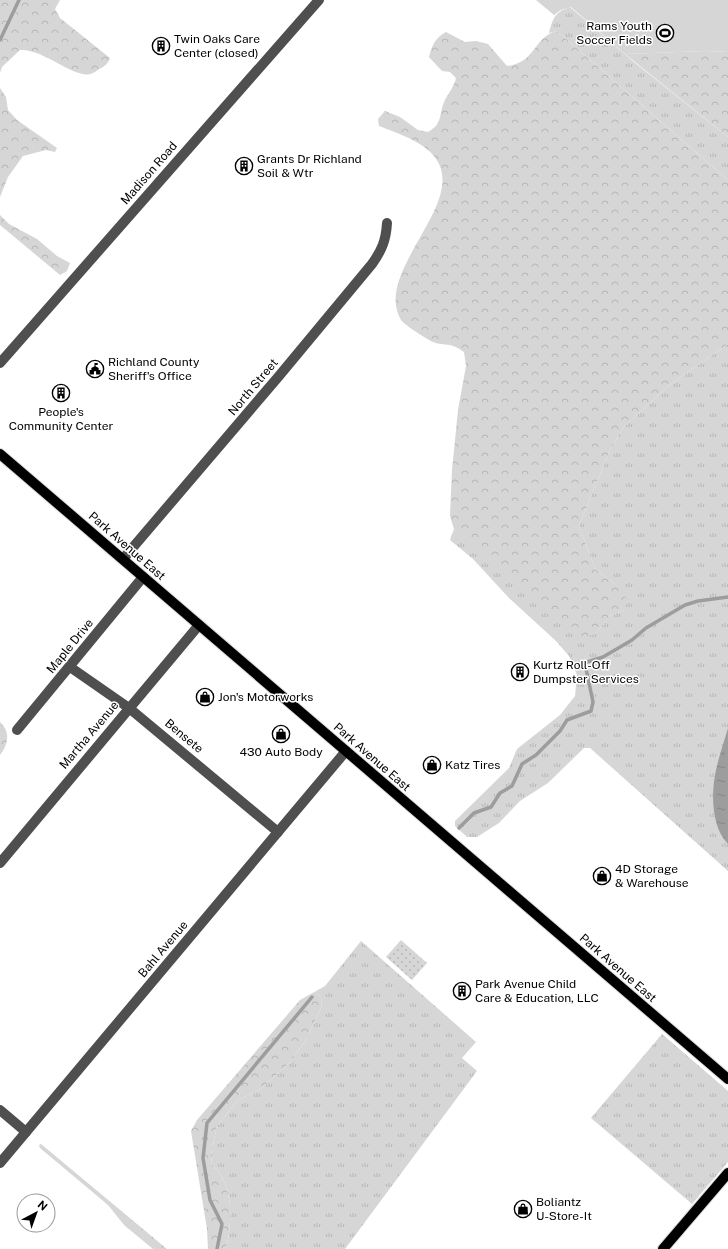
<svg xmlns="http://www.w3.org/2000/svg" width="728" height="1249" font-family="'Public Sans',sans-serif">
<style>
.grass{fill:url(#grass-tufts)}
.forest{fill:url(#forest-crowns)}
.park{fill:url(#park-dots)}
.garden{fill:#d6d6d6}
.water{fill:url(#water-ripples)}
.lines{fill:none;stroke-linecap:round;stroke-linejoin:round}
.stream{stroke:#9d9d9d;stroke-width:3.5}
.major-casing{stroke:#dbdbdb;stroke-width:12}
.minor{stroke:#4f4f4f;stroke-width:10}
.major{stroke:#000;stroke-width:10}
.labels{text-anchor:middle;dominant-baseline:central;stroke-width:3;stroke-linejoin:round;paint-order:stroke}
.poi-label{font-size:12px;fill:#000;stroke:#fff;text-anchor:start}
.street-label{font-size:12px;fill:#000;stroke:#fff}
</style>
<defs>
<pattern id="grass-tufts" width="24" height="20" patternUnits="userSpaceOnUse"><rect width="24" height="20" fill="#d6d6d6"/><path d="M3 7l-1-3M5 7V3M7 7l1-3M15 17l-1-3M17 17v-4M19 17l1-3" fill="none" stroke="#b6b6b6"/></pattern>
<pattern id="forest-crowns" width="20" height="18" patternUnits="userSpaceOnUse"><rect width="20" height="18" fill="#d6d6d6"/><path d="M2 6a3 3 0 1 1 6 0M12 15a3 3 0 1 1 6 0" fill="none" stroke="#b6b6b6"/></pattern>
<pattern id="park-dots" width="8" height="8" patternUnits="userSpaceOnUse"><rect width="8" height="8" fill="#d6d6d6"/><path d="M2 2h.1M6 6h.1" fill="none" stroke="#b6b6b6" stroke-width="1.8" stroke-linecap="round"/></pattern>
<pattern id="water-ripples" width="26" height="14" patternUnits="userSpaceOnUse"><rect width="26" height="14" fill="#9d9d9d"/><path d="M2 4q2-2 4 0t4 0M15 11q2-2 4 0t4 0" fill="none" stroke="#858585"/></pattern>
</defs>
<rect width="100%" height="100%" fill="#fff"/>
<!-- grass -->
<g class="grass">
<path d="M570,7L634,62L728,137V180L557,31L549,33C553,18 555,12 570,7Z"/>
<path d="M728,344V871L590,748H584L548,783L520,801L499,823L477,837H467L455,826V821L509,768L517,749L560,715L575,696L577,675L569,656L556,641L509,598L473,559L450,540L454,529L595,634L610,616L624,610L615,584L595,569L579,526L609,452L623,428L668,386Z"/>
<path d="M361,941L476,1042L462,1058L477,1071L345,1249H226C232,1223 235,1185 212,1165L211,1154L217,1126L237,1101L262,1088L289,1063L305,1041L322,1006L321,998L316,991L325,986Z"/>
<path d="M662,1034L728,1091V1162L692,1204L591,1118Z"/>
</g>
<!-- forest -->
<g class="forest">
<path d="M0,0H60L55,9L60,18L110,58C108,64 104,67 99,69C97,71 93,73 91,74C72,78 45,49 20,50L2,67L0,73Z"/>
<path d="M557,31L728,180V344L668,386L623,428L609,452L579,526L595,569L615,584L628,600L624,610L610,616L595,634L583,638L454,529L450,516L452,470L458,410L466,366L464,352C449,341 446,347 433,342C428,340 403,324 401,320C369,266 493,187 418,143C406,136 392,131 379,126L378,119L385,111L400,117L418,130L428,132C444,123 438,114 445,100C449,92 454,87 456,78L450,72L442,71L429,57C432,45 435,38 446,32L465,42L476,41L488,44L507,66C536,63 534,36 557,31Z"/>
<path d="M706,51L728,52V137L625,54Z"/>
<path d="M0,88L6,97L8,110L17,120L57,148L55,152L46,150L23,156L8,177L0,197Z"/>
<path d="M0,215L9,224L37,239L57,256L70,263L67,271L60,275L0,225Z"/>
<path d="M0,722C11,732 8,745 0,755Z"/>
<path d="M316,991L321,998L322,1006L305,1041L289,1063L262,1088L237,1101L217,1126L211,1154L212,1165C235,1185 232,1223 226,1249H208L207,1229L191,1131L197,1120L300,1000Z"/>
<path d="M41,1144L167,1249H153L124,1225L108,1205L40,1148L39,1145Z"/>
</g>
<!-- park -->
<path class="park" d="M401,940L427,963L412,980L386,957Z"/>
<!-- garden -->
<path class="garden" d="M536,0H728V52L706,51L625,54L571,7L561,10L554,15Z"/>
<!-- water -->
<path class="water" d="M728,728V844C711,827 711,792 716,770C719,756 724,742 728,728Z"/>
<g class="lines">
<!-- stream -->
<g class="stream">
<path d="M0,40L19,0"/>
<path d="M459,828L474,813L491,807L500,793L512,786L522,764L536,755L560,731L567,720L591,711L593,702L585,664L587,662L603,657L632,640L646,628L685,605L698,601L728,597"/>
<path d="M217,1249L222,1224L210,1200L203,1158L207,1123L312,997"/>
</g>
<defs>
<g id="major">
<path d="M0,454L728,1079"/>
<path d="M663,1249L728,1173"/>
</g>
</defs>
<!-- major casing -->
<use href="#major" class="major-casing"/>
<!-- minor -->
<g class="minor">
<path d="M0,363L319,0"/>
<path d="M123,559L279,376L372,264C382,250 386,240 387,223"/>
<path d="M70,667L129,708L278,832"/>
<path d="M17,730L143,577"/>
<path d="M0,863L199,625"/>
<path d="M0,1110L26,1132"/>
<path d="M0,1163L346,751"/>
</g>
<!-- major -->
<use href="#major" class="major"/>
</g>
<!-- icons -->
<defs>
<symbol id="stadium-ring" viewBox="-11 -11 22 22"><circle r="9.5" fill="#fff" stroke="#000" stroke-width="1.5"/><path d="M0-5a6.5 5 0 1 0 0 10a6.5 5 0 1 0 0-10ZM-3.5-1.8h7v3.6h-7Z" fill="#000"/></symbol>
<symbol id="building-ring" viewBox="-11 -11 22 22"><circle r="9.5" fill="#fff" stroke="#000" stroke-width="1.5"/><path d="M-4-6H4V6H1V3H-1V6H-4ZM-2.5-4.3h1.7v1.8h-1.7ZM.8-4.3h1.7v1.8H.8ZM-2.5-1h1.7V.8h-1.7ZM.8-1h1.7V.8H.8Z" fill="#000"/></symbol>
<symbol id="civic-ring" viewBox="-11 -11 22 22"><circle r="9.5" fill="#fff" stroke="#000" stroke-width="1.5"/><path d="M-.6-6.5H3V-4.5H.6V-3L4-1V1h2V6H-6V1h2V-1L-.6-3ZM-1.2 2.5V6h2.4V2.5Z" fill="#000"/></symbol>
<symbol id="shop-ring" viewBox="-11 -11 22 22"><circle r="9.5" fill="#fff" stroke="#000" stroke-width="1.5"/><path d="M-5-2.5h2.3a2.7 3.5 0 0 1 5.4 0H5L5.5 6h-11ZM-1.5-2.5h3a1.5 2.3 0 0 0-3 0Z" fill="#000"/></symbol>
</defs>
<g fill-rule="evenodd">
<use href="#stadium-ring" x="655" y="23" width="20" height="20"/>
<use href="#building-ring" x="151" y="36" width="20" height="20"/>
<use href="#building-ring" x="234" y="156" width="20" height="20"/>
<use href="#civic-ring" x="85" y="359" width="20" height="20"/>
<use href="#building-ring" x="51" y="383" width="20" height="20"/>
<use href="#building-ring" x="510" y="662" width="20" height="20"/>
<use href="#shop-ring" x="195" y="687" width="20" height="20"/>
<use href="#shop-ring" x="271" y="724" width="20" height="20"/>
<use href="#shop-ring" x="422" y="755" width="20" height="20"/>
<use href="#shop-ring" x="592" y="866" width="20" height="20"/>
<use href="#building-ring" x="452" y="981" width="20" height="20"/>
<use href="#shop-ring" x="513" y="1199" width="20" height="20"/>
</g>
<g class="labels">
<!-- poi labels -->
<g class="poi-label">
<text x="652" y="26" text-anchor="end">Rams Youth<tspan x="652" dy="14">Soccer Fields</tspan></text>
<text x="174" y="39">Twin Oaks Care<tspan x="174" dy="14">Center (closed)</tspan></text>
<text x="257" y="159">Grants Dr Richland<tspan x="257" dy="14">Soil &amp; Wtr</tspan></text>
<text x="108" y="362">Richland County<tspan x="108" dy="14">Sheriff's Office</tspan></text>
<text x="61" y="412" text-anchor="middle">People's<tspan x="61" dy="14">Community Center</tspan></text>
<text x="533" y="665">Kurtz Roll-Off<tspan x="533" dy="14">Dumpster Services</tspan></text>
<text x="218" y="697">Jon's Motorworks</text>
<text x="281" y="752" text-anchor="middle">430 Auto Body</text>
<text x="445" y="765">Katz Tires</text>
<text x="615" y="869">4D Storage<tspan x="615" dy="14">&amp; Warehouse</tspan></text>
<text x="475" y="984">Park Avenue Child<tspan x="475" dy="14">Care &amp; Education, LLC</tspan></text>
<text x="536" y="1202">Boliantz<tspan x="536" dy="14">U-Store-It</tspan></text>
</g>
<!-- street labels -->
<g class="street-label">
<text transform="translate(149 173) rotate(-49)">Madison Road</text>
<text transform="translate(253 387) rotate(-50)">North Street</text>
<text transform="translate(127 546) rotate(41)">Park Avenue East</text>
<text transform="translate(70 646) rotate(-51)">Maple Drive</text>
<text transform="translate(89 735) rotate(-50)">Martha Avenue</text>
<text transform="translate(184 736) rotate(40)">Bensete</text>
<text transform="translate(372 757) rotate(41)">Park Avenue East</text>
<text transform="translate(163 949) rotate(-50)">Bahl Avenue</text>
<text transform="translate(618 968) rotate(41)">Park Avenue East</text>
</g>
</g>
<!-- north arrow -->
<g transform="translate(36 1213) rotate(41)"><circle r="19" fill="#ffffff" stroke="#999999"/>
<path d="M0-3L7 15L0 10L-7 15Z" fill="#000000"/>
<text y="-6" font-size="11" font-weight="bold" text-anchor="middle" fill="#000000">N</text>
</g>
</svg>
